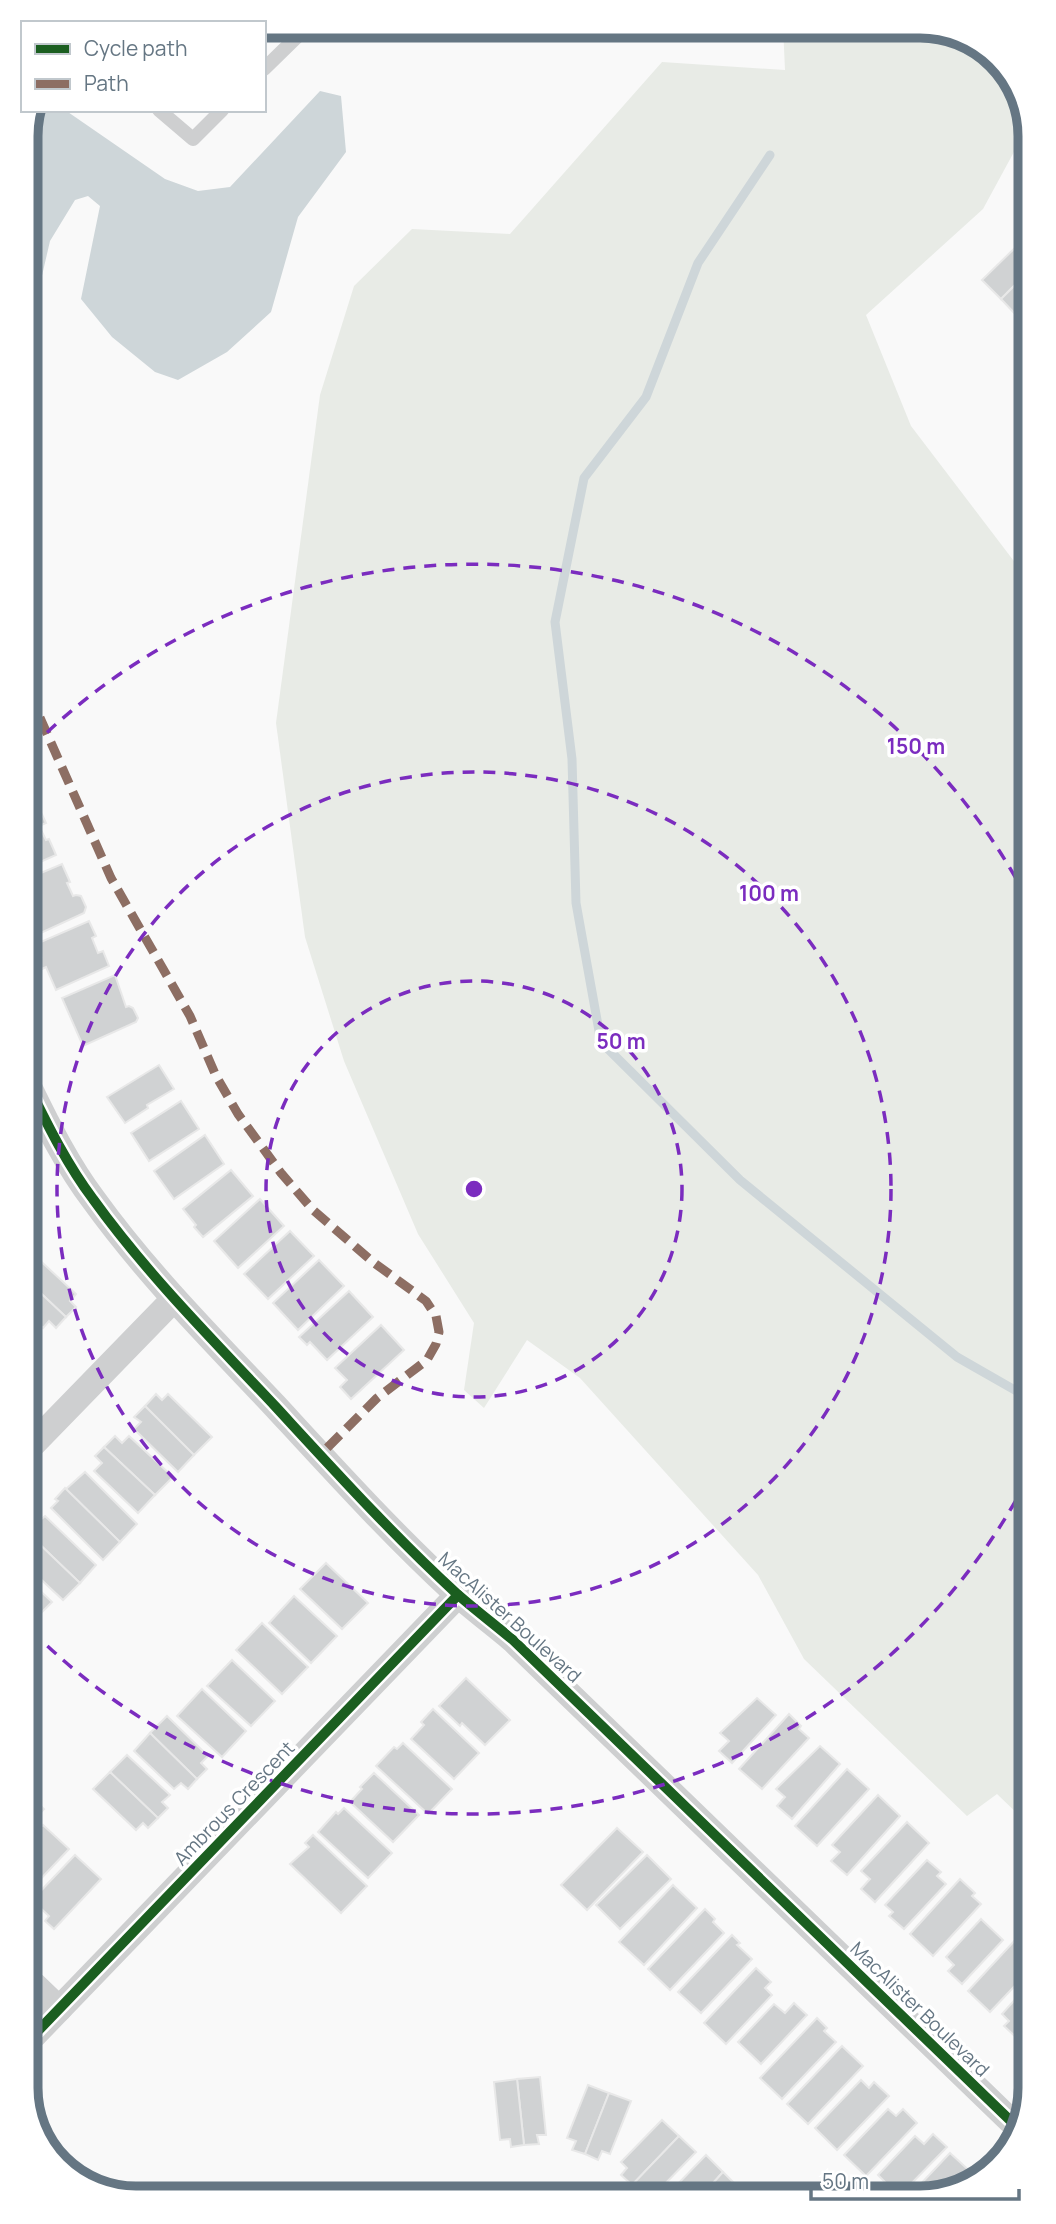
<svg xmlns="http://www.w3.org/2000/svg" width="1056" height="2224" font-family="Manrope,sans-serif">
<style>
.green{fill:#e8ebe6}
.water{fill:#ced6d9}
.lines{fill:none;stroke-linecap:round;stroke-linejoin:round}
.stream{stroke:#ced6d9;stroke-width:9}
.building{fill:#d0d2d3;stroke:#e8e8e8;stroke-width:2}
.lane{stroke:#cecfd0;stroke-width:14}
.street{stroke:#cecfd0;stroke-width:26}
.quiet{stroke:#8d6e63;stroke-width:9;stroke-dasharray:18 9;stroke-linecap:butt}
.cycleway-casing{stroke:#fff;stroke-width:15}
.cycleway{stroke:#1b5e20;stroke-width:10}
.ring{fill:none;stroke:#7b2cbf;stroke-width:3.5;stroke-dasharray:12 9}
.labels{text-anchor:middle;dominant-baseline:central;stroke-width:7;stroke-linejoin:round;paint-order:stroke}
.street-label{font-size:19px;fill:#657683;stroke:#fff}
.rim{fill:none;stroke:#657683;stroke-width:9}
.centre{fill:#7b2cbf;stroke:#fff;stroke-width:3.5}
.ring-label{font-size:21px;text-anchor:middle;font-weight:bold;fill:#7b2cbf;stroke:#fff;stroke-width:7;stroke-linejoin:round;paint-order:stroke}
</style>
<rect width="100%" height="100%" fill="#f9f9f9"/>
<!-- green -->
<path class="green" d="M783,26L872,27L871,32L963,45L1004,72L1022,95V137L983,209L866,315L911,426L1023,573L1029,1825L997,1794L967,1816L804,1659L758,1575L580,1378L527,1340L484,1408L464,1390L474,1323L418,1234L344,1061L305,937L276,723L320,395L354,286L412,229L510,234L662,62L785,70Z"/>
<!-- water -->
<path class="water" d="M320,91L341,96L346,152L298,217L271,312L227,352L178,380L155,372L112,337L81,299L100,206L88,196L75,200L50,241L38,293L27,305L26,130L35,110H65L165,179L198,191L230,187Z"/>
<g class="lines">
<!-- stream -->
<path class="stream" d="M770,155L698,263L646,397L584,478L555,622L572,759L576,903L601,1042L740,1180L957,1357L1027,1397"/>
</g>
<!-- building -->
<g class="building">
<path d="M1022,241V278L1001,299L982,280Z"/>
<path d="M1022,278V315L1019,318L1001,299Z"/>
<path d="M38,806L46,823L39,826L46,840L49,839L56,855L29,867V810Z"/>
<path d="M62,864L70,882L67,883L73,896L76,895L81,896L86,907L84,913L30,938L29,878Z"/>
<path d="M89,921L96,936L92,938L98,953L103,951L109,966L56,990L46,967L42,969L38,959L41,957L36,944Z"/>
<path d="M115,975L126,1007L129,1006L133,1008L138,1018L136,1022L83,1046L62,998Z"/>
<path d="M159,1065L174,1089L147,1105L148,1108L125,1123L107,1097Z"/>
<path d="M181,1101L199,1129L149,1161L131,1133Z"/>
<path d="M205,1135L224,1164L174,1199L154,1171Z"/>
<path d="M231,1170L253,1196L203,1237L194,1227L196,1225L183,1209Z"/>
<path d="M260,1199L284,1226L238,1268L214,1241Z"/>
<path d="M290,1231L314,1256L268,1299L244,1274Z"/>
<path d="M34,1255L76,1294L70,1301L76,1307L66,1317L31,1284V1258Z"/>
<path d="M319,1260L344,1286L298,1330L273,1303Z"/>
<path d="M31,1284L66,1317L56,1328L49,1321L43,1328L31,1316Z"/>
<path d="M349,1291L373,1317L327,1360L310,1342L307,1345L299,1337Z"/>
<path d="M381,1325L404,1350L351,1399L340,1387L347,1380L335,1368Z"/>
<path d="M156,1394L162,1400L168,1394L212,1437L194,1455L145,1406Z"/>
<path d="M145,1406L194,1455L178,1472L134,1429L141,1422L134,1417Z"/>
<path d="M115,1436L122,1443L129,1436L173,1477L155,1495L104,1447Z"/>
<path d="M104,1447L155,1495L138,1513L94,1471L102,1463L95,1456Z"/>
<path d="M85,1472L137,1524L120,1542L66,1489Z"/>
<path d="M65,1488L120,1542L103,1560L51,1508L58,1501L55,1499Z"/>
<path d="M45,1516L96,1565L80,1583L32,1537V1527Z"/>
<path d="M32,1537L80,1583L63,1600L32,1571Z"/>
<path d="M326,1563L368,1603L342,1629L300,1589Z"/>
<path d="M32,1583L52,1602L35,1619L32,1616Z"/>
<path d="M294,1596L337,1636L311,1663L269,1623Z"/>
<path d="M262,1623L308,1667L282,1694L236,1650Z"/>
<path d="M232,1660L275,1701L251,1726L207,1686Z"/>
<path d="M466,1678L510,1720L485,1745L462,1723L460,1726L439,1706Z"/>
<path d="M202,1689L246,1731L222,1757L177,1716Z"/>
<path d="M757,1698L776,1715L732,1763L719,1751L729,1741L720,1733Z"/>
<path d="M433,1709L479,1753L454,1779L411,1739L424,1725L421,1722Z"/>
<path d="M789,1714L801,1726L799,1729L809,1738L762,1789L739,1769Z"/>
<path d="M167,1716L208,1756L201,1763L207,1769L197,1779L150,1733Z"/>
<path d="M150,1733L197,1779L188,1789L181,1783L174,1789L134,1751Z"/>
<path d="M403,1743L452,1789L428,1814L376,1766L394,1747L397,1749Z"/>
<path d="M820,1746L840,1764L792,1819L777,1806L785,1797L776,1789Z"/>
<path d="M127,1755L170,1795L162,1802L168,1808L158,1818L110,1772Z"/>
<path d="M847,1769L869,1789L817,1846L795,1826Z"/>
<path d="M110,1772L158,1818L148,1828L143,1823L136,1830L93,1789Z"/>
<path d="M374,1773L419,1815L393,1842L350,1802L362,1789L360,1787Z"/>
<path d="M878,1795L900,1816L847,1875L831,1861L840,1852L832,1845Z"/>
<path d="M33,1799L44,1809L33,1821Z"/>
<path d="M344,1808L392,1853L368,1878L318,1832L336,1812L338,1814Z"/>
<path d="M907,1822L929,1843L875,1902L861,1889L870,1879L861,1871Z"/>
<path d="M43,1825L69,1849L34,1886L33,1835Z"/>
<path d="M617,1828L643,1852L587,1910L561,1885Z"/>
<path d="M313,1835L367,1886L341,1913L290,1864L309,1847L305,1843Z"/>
<path d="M75,1855L101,1879L54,1929L45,1921L49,1916L34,1902V1898Z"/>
<path d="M647,1855L671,1879L620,1929L596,1905Z"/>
<path d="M927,1860L941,1872L937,1876L946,1884L904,1929L889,1916L893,1912L885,1905Z"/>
<path d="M960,1879L975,1893L972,1896L981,1904L933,1956L910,1934Z"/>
<path d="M673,1885L697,1908L644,1965L619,1942Z"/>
<path d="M705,1909L715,1919L713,1922L724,1933L670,1990L648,1969Z"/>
<path d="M981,1919L1003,1940L962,1984L948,1971L954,1965L946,1957Z"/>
<path d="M732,1935L740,1943L737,1945L752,1959L701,2013L678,1992Z"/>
<path d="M1018,1937L1029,1948V1971L990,2012L968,1991Z"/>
<path d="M756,1968L771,1982L765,1988L772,1995L726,2044L704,2023Z"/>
<path d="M1029,1984L1030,2029L1019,2040L1004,2026L1009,2021L1002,2014Z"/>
<path d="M794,2003L807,2015L761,2064L738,2042L774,2004L785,2013Z"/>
<path d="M817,2018L827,2028L824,2031L836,2042L782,2099L760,2078Z"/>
<path d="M842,2046L863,2066L808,2124L787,2104Z"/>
<path d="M540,2077L546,2135H537L539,2144L524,2145L517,2079Z"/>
<path d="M517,2079L524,2145L511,2147L510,2139L500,2140L494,2082Z"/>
<path d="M861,2080L869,2088L874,2082L889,2096L837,2150L815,2128Z"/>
<path d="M588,2085L609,2093L585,2154L572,2150L576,2141L567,2138Z"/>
<path d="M609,2093L631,2101L610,2154L602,2151L598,2160L585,2154Z"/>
<path d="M888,2109L896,2116L903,2109L917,2123L866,2176L844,2155Z"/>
<path d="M662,2120L679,2136L632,2185L621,2175L627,2168L621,2162Z"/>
<path d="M933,2134L947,2147L905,2190H893L878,2175L915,2136L924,2144Z"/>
<path d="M679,2136L696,2152L657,2192H653L649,2189L645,2193H639L632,2185Z"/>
<path d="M950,2153L973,2174L959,2190H915Z"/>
<path d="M706,2155L723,2172L705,2192H670Z"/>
<path d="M723,2172L740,2189L737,2192H705Z"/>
</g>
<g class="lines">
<!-- lane -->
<g class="lane">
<path d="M264,69L308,26"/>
<path d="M159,110L193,139L222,110"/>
</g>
<!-- street -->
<g class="street">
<path d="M30,1089C48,1126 68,1166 93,1199C147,1274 212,1339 275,1406C334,1470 392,1534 456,1593C474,1609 494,1624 513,1640L1018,2128"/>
<path d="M32,1445L174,1299"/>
<path d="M34,1985L59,2009"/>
<path d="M34,2035L458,1595"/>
</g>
<!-- quiet -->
<path class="quiet" d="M29,693L111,878L190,1016L216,1076L238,1114L281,1173L313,1210L373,1262L426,1301L436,1316L439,1332L436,1344L427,1360L377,1398L320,1455"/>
<defs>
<g id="cycleway">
<path d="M30,1089C48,1126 68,1166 93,1199C147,1274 212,1339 275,1406C334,1470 392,1534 456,1593C474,1609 494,1624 513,1640L1018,2128"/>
<path d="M34,2035L458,1595"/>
</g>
</defs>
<!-- cycleway casing -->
<use href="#cycleway" class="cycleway-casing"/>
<!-- cycleway -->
<use href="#cycleway" class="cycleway"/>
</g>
<!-- distance rings -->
<g class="ring">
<circle cx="474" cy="1189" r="208"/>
<circle cx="474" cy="1189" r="417"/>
<path d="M1026 1482A625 625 0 0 1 36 1635M32 747A625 625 0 0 1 1023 891"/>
</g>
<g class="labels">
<!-- street labels -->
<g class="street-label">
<text transform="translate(510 1617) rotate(42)">MacAlister Boulevard</text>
<text transform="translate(234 1803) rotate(-46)">Ambrous Crescent</text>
<text transform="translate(920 2009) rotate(44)">MacAlister Boulevard</text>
</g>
</g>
<!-- crop -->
<path d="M0 0H1056V2224H0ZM136 38H920A98 98 0 0 1 1018 136V2088A98 98 0 0 1 920 2186H136A98 98 0 0 1 38 2088V136A98 98 0 0 1 136 38Z" fill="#fff" fill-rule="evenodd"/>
<path class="rim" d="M136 38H920A98 98 0 0 1 1018 136V2088A98 98 0 0 1 920 2186H136A98 98 0 0 1 38 2088V136A98 98 0 0 1 136 38Z"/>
<circle cx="474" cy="1189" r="10" class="centre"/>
<g class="ring-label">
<text x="916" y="754">150 m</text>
<text x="769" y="901">100 m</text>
<text x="621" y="1049">50 m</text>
</g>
<!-- legend -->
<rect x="21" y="21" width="245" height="91" fill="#ffffff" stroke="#c1c8cd" stroke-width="2"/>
<rect x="35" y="44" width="35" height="10" fill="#1b5e20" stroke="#c1c8cd" stroke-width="2"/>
<text x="84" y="56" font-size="21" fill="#657683">Cycle path</text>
<rect x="35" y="79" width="35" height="10" fill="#8d6e63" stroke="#c1c8cd" stroke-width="2"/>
<text x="84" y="91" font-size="21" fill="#657683">Path</text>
<!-- scale -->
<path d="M811 2189v10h208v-10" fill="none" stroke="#657683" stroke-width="3.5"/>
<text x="822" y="2189" font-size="21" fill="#657683" stroke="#ffffff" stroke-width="5" paint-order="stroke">50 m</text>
</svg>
